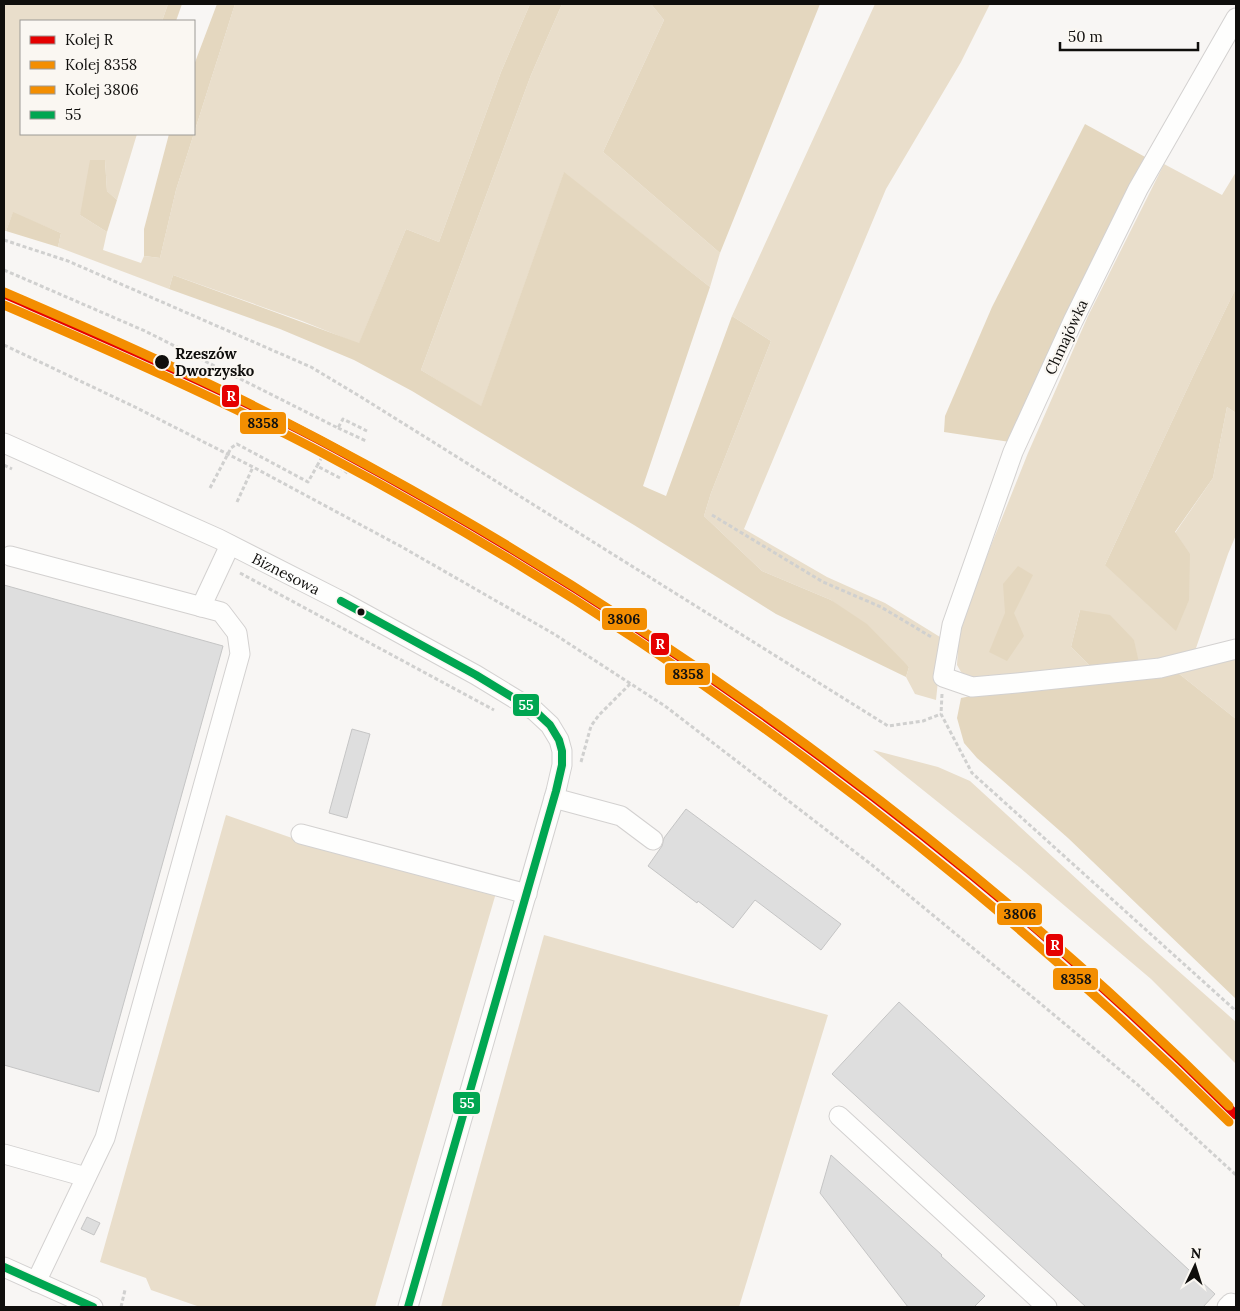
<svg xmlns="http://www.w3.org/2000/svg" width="1240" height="1311" font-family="Lora,serif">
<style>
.green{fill:#e9decb}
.forest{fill:#e4d7bf}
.building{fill:#dedede;stroke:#c5c5c5}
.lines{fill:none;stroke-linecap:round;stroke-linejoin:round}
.minor-casing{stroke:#d3d1d0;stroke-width:21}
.path{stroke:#d0d0cf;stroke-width:3;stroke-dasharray:4 2.5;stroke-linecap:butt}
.minor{stroke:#fefefd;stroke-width:19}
.bus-1-casing{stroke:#faf7f2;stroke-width:11}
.bus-1{stroke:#00a651;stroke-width:8}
.rail-1-casing{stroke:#faf7f2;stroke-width:12}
.rail-2-casing{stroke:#faf7f2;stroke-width:12}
.rail-3-casing{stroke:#faf7f2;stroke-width:12}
.rail-1{stroke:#e50000;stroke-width:9}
.rail-2{stroke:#f38e01;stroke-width:9}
.rail-3{stroke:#f38e01;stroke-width:9}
.stop-dot{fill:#0f0e0c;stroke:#faf7f2;stroke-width:2}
.labels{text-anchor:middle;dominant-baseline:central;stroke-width:4.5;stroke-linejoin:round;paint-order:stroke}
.street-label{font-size:15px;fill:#0f0e0c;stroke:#faf7f2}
.stop-label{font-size:15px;font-weight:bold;fill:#0f0e0c;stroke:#faf7f2;text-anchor:start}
.line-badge{stroke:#faf7f2;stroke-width:2}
.badge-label{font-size:14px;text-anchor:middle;font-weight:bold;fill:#fff}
.pale-badge-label{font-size:14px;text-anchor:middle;font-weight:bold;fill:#111}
</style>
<rect width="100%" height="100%" fill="#f8f6f4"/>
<!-- green -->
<g class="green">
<path d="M4,4H168L162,21H21V134H137L117,200L107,191L105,160L80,215L107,232L103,250L141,263L144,256L160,258L176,190L235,4H530L501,72L439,242L406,229L359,344L302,321L173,275L169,289L58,247L61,233L13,213L6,231H4Z"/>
<path d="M562,4H651L664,20L603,152L720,253L710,287L564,173L481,407L421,370L531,75Z"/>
<path d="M875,4H990L961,62L886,189L744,529L827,577L885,603L940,637L939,671L936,700L915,694L906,677L909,667L831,600L762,571L704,516L711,493L771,341L732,316Z"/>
<path d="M1164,164L1222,195L1236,172V288L1195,372L1105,565L1175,533L1213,478L1227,407L1236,413V535L1228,554L1195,651L1139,663L1080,610L1071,647L1091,667L965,679L957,665L959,630L990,548L1028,453L1088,316Z"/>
<path d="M1227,656L1236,660V719L1173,669Z"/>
<path d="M873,750L938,767L970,781L1141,938L1236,1022V1064L1151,979L1019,867Z"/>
<path d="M226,815L292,838L496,893L375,1307H200L151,1290L146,1278L100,1262Z"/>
<path d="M544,935L828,1015L739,1307H441Z"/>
</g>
<!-- forest -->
<g class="forest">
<path d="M168,4H182L176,21H162Z"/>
<path d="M217,4H235L176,190L160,258L144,256V229L169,134H194V65Z"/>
<path d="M530,4H562L531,75L421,370L481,406L564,172L710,287L643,486L666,496L732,316L771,341L711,493L704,516L762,571L831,600L867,624L909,667L906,677L776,614L634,525L412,391L354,360L280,329L169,289L173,275L359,343L406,229L439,242L501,72Z"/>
<path d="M651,4H820L720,253L603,152L664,20Z"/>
<path d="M1085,124L1147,158L1010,442L944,432L945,416L992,307Z"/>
<path d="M90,160H105L107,191L117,200L107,232L80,215Z"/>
<path d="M13,212L61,233L58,247L6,231Z"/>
<path d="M1236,288V413L1227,407L1213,478L1175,532L1190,554L1189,600L1176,631L1105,565L1195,372Z"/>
<path d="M1018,566L1033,575L1014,613L1024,636L1007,661L989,652L1005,613L1003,584Z"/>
<path d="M1080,610L1110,615L1134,640L1139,663L1091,667L1071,647Z"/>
<path d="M1173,669L1236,719V999L1068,838L977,758L964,743L957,718L961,698L981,694Z"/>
</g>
<!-- building -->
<g class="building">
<path d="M4,585L223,646L99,1092L4,1065Z"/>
<path d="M352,729L370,734L347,818L329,813Z"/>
<path d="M686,809L841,924L821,950L755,900L733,928L698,901L697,903L648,866L662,846L664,838Z"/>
<path d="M899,1002L1215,1294L1203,1307H1086L832,1074Z"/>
<path d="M831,1155L942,1255L941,1256L985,1296L974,1307H908L820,1193Z"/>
<path d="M87,1217L100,1223L94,1235L81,1229Z"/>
</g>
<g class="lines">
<defs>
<g id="minor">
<path d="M1236,18L1138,189L1073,321L1013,452L952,625L943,677L972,687L1017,683L1160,668L1236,649"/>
<path id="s1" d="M4,443L219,539L341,601L476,675L535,711L550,725L559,740L562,751V765L556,791L408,1307"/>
<path d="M10,556L221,612L237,633L240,654L105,1138L36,1282"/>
<path d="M201,607L230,545"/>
<path d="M554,798L621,816L653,840"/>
<path d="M301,834L527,894"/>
<path d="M839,1116L1047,1307"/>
<path d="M4,1154L86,1177"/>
<path d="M4,1267L93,1307"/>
<path d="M1227,1307L1231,1303"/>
</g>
</defs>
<!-- minor casing -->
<use href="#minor" class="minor-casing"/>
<!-- path -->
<g class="path">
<path d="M4,240L68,261L311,367L361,397L888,726L923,721L941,714"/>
<path d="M4,270L145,331L338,428L343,419L367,431"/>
<path d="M4,304C112,351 220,398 323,455"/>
<path d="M4,345L135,407L253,467L402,547L554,634L665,706L872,865L1041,1004L1138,1085L1236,1175"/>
<path d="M338,428L366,441"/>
<path d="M4,465L12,469"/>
<path d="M340,478L317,466L323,455L349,474"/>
<path d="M210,488L231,448L237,444L308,482L317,466"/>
<path d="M237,502L253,467"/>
<path d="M712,515L823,582L881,607L933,638"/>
<path d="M240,573L494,710"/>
<path d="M942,694L941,714L972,773L1236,1011"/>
<path d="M581,762L591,726L599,715L630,684"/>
<path d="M121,1307L125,1290"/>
</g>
<!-- minor -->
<use href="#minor" class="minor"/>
<defs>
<g id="bus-1">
<path d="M341,601L476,675L535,711L550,725L559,740L562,751V765L556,791L408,1307"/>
<path d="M4,1267L93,1307"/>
</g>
</defs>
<!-- bus-1 casing -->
<use href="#bus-1" class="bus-1-casing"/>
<!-- bus-1 -->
<use href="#bus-1" class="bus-1"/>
<defs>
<path id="rail-1" d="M4,294C116,343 228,391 336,449C591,586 831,752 1050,941C1114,997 1176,1055 1236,1115"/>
<path id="rail-2" d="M4,305C113,352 222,400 328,456C659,632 962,859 1229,1122"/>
<path id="rail-3" d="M4,292C95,331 186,371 274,416C623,594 951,830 1229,1106"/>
</defs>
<!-- rail-1 casing -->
<use href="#rail-1" class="rail-1-casing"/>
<!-- rail-2 casing -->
<use href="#rail-2" class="rail-2-casing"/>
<!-- rail-3 casing -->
<use href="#rail-3" class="rail-3-casing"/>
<!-- rail-1 -->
<use href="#rail-1" class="rail-1"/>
<!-- rail-2 -->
<use href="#rail-2" class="rail-2"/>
<!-- rail-3 -->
<use href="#rail-3" class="rail-3"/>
</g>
<!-- markers -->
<g class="stop-dot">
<circle cx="162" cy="362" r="8"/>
<circle cx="361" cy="612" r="4.5"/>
</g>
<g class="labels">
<!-- street labels -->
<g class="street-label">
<text transform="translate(1066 337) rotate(-65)">Chmajówka</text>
<text stroke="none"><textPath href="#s1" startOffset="311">Biznesowa</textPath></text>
</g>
<!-- stop labels -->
<g class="stop-label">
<text x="175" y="353">Rzeszów<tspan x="175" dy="17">Dworzysko</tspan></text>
</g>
</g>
<g class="line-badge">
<rect x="221" y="384" width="19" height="24" rx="5" fill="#e50000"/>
<rect x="239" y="411" width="48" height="24" rx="5" fill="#f38e01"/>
<rect x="601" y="607" width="47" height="24" rx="5" fill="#f38e01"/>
<rect x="650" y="632" width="20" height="24" rx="5" fill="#e50000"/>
<rect x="664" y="662" width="47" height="24" rx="5" fill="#f38e01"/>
<rect x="512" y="693" width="28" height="24" rx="5" fill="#00a651"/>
<rect x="996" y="902" width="47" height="24" rx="5" fill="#f38e01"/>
<rect x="1045" y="933" width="19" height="24" rx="5" fill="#e50000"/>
<rect x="1052" y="967" width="47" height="24" rx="5" fill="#f38e01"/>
<rect x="452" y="1091" width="29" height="24" rx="5" fill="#00a651"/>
</g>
<g class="badge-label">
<text x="231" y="401">R</text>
<text x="660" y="649">R</text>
<text x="526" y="710">55</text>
<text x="1055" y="950">R</text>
<text x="467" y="1108">55</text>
</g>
<g class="pale-badge-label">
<text x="263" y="428">8358</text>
<text x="624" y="624">3806</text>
<text x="688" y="679">8358</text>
<text x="1020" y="919">3806</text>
<text x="1076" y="984">8358</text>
</g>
<!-- border -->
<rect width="1240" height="1311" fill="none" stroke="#0f0e0c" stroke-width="10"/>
<!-- legend -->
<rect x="20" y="20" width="175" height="115" fill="#faf7f2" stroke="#9c9a96"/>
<rect x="30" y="36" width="25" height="8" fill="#e50000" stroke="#9c9a96"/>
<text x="65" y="45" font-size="15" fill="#0f0e0c">Kolej R</text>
<rect x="30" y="61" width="25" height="8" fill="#f38e01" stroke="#9c9a96"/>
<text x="65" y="70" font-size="15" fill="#0f0e0c">Kolej 8358</text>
<rect x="30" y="86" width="25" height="8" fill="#f38e01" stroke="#9c9a96"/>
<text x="65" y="95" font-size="15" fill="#0f0e0c">Kolej 3806</text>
<rect x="30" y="111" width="25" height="8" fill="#00a651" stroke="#9c9a96"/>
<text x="65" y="120" font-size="15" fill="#0f0e0c">55</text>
<!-- north arrow -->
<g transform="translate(1195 1266) rotate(4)" stroke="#faf7f2" stroke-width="4" paint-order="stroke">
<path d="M0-4L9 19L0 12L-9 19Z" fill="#0f0e0c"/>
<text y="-8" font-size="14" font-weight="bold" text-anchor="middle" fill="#0f0e0c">N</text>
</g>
<!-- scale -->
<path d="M1060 42v8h138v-8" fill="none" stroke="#0f0e0c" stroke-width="2.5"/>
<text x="1068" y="42" font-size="15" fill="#0f0e0c" stroke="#faf7f2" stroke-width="4" paint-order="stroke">50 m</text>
</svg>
